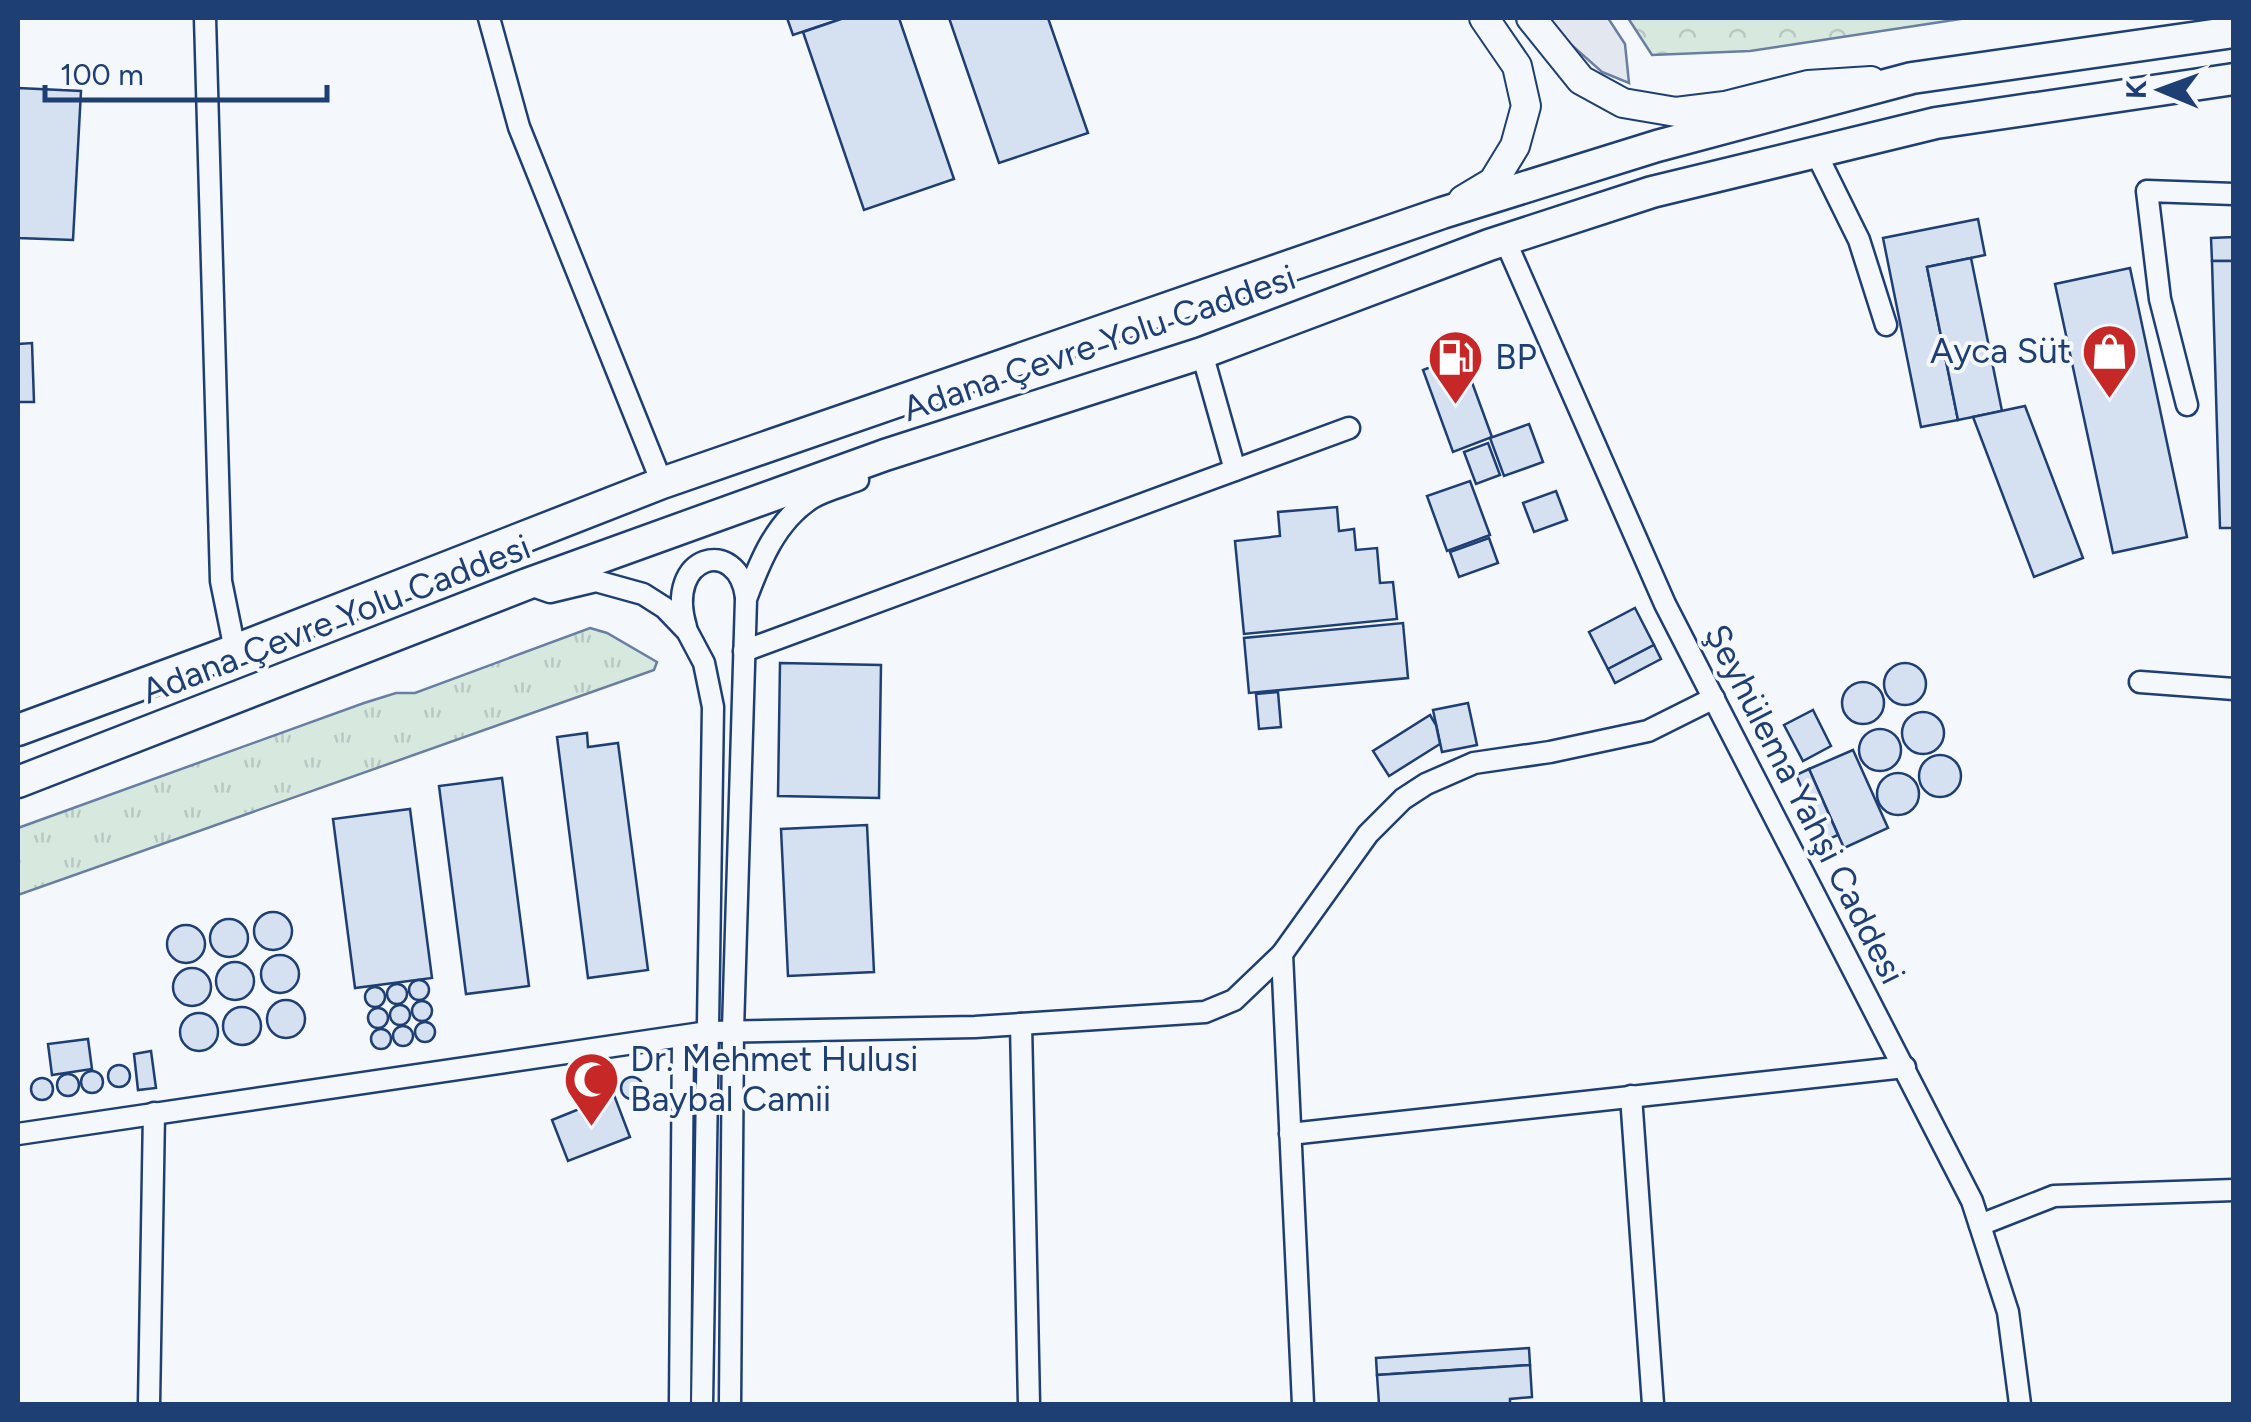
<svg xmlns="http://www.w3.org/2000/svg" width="2251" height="1422" font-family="Figtree,sans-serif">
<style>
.grass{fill:url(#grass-tufts);stroke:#687fa3;stroke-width:2.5}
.park{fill:url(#park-crowns);stroke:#687fa3;stroke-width:2.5}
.parking{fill:#e3e8f0;stroke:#687fa3;stroke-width:2.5}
.building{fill:#d5e0f0;stroke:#1d3f73;stroke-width:2.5}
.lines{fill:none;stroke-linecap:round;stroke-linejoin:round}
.minor-casing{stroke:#1d3f73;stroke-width:25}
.major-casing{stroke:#1d3f73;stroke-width:32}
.highway-casing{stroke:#1d3f73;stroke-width:35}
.minor{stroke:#f4f7fb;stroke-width:20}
.major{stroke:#f4f7fb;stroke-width:28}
.highway{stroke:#f4f7fb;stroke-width:30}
.labels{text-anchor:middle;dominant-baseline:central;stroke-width:8;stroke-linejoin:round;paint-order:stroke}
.street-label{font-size:35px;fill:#1d3f73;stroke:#f4f7fb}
.poi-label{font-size:35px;fill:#1d3f73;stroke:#f4f7fb;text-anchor:start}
</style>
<defs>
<pattern id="grass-tufts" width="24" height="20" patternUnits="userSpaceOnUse" patternTransform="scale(2.5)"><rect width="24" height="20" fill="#d7e8df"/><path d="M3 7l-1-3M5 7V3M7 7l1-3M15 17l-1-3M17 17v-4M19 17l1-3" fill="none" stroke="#b8c8c3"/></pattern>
<pattern id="park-crowns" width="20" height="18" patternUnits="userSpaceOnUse" patternTransform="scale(2.5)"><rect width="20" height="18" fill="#d7e8df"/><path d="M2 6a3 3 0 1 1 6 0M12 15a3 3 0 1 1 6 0" fill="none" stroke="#b8c8c3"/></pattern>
</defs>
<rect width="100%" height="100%" fill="#f4f7fb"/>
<!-- grass -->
<path class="grass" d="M590,628L607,633L657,662L654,670L18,895V828L364,703L396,693H415Z"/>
<!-- park -->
<path class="park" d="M1628,18H1967L1750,51L1652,55Z"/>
<!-- parking -->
<path class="parking" d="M1548,18H1608L1625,44L1629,83L1602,72L1559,34Z"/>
<!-- building -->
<g class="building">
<path d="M787,18H844L793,35Z"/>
<path d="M844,18H899L954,179L864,210L803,32Z"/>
<path d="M949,18H1048L1088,133L999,163Z"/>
<path d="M18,88L81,91L73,240L18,238Z"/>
<path d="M1978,219L1985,255L1927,267L1958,420L1921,427L1883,238Z"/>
<path d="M2234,237V261H2212L2211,238Z"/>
<path d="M1971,258L2002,411L1958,420L1927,267Z"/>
<path d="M2212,261H2234V528H2220Z"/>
<path d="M2130,268L2187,537L2113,553L2055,284Z"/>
<path d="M32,343L34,402H18V344Z"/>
<path d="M1462,355L1492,437L1453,452L1423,370Z"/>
<path d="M2025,406L2083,558L2034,577L1973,417Z"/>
<path d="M1529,424L1543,462L1504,476L1490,438Z"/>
<path d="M1488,443L1500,475L1476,484L1464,452Z"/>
<path d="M1470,481L1490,535L1447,551L1427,496Z"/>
<path d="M1556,491L1567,520L1534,532L1523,503Z"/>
<path d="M1337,507L1339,531L1354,529L1356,550L1377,548L1380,583L1393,582L1397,619L1244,634L1235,541L1280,536L1278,512Z"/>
<path d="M1489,538L1498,563L1459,577L1450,552Z"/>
<path d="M1635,608L1654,645L1608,669L1589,632Z"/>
<path d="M1403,623L1408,678L1249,693L1244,638Z"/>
<path d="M1654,645L1661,659L1615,683L1608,669Z"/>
<path d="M780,663L881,665L879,798L778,796Z"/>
<circle cx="1905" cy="684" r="21"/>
<circle cx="1863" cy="703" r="21"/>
<path d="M1278,692L1281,727L1259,729L1256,694Z"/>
<path d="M1468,703L1477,745L1442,752L1433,710Z"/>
<path d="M1813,710L1831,746L1803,761L1784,725Z"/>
<circle cx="1923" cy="733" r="21"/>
<path d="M1430,715L1436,725L1440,744L1389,776L1373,751Z"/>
<circle cx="1880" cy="750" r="21"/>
<path d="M587,733L588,747L618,743L648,970L588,978L557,737Z"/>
<path d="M1853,750L1888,828L1844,848L1809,769Z"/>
<circle cx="1940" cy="776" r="21"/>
<path d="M1809,769L1838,835L1825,841L1796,775Z"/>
<circle cx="1898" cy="794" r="21"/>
<path d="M502,778L529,986L466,994L439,786Z"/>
<path d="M410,809L432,978L355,988L333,819Z"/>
<path d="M867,825L874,972L788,976L781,829Z"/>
<circle cx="273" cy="931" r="19"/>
<circle cx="229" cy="938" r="19"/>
<circle cx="186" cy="944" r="19"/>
<circle cx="280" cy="974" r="19"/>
<circle cx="235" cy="981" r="19"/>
<circle cx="192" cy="987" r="19"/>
<circle cx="419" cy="990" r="10"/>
<circle cx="397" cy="994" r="10"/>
<circle cx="375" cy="997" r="10"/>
<circle cx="286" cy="1019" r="19"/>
<circle cx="422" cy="1011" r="10"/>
<circle cx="400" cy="1015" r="10"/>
<circle cx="242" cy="1026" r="19"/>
<circle cx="378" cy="1018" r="10"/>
<circle cx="199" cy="1032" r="19"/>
<circle cx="425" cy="1032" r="10"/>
<circle cx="403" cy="1036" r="10"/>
<circle cx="381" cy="1039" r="10"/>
<path d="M88,1039L92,1069L52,1075L48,1044Z"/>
<path d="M151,1051L156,1088L138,1090L134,1054Z"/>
<circle cx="119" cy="1076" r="11"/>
<circle cx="92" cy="1082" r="11"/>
<circle cx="68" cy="1085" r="11"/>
<circle cx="632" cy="1088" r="11"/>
<circle cx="42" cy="1089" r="11"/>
<path d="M614,1095L630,1137L568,1161L552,1120Z"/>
<path d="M1529,1348L1530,1365L1377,1375L1376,1358Z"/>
<path d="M1530,1365L1532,1397L1510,1399V1404H1379L1377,1375Z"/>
</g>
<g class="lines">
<defs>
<g id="minor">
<path d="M205,18L221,581L235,650"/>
<path d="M489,18L519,127L662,483"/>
<path d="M1815,151L1859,240L1886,325"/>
<path d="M1505,240L1665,604L1972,1201L2008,1312L2020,1404"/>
<path d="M1202,353L1235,470"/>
<path d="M2187,405L2160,299L2147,191L2234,194"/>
<path d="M527,584L550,592L596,581L643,594L665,608L687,631L704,663L713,707L702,1404"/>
<path d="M686,627C664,554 738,536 746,597"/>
<path d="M744,651L1349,428"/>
<path d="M2140,682L2234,689"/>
<path d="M1282,954L1303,1404"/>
<path d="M1021,1024L1029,1404"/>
<path d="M1631,1096L1653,1404"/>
<path d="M18,1134L708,1032L975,1027L1205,1012L1234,1000L1282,954L1368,834L1403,799L1426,784L1474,763L1550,752L1648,731L1714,698"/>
<path d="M1290,1134L1905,1067"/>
<path d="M1980,1225L2054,1196L2234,1190"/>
<path d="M149,1404L154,1113"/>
<path d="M680,1404L683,1037"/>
<path d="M730,1404L733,1030L746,599C760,561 776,521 812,498C825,490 843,486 858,480"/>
</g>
<g id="major">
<path d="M1531,18L1581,80L1623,103L1676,112L1725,106L1808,85L1871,81"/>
<path d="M1463,200L1493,182L1515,146L1526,106L1517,66L1484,18"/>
</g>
<g id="highway">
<path d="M18,730L235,650L662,483L1442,213L1657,146L1912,78L2234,32"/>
<path d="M18,782L527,584L885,455L1202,353L1489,245L1652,192L1936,123L2234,79"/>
</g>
</defs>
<!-- minor casing -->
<use href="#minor" class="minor-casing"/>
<!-- major casing -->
<use href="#major" class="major-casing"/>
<!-- highway casing -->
<use href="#highway" class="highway-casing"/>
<!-- minor -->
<use href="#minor" class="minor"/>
<!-- major -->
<use href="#major" class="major"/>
<!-- highway -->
<use href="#highway" class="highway"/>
</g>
<!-- icons -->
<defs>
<symbol id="shop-pin" viewBox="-11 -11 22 30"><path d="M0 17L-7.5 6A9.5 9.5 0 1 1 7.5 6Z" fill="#c62828" stroke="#f4f7fb"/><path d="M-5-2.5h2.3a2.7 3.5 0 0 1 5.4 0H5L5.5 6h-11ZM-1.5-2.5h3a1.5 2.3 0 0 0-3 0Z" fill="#fff"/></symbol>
<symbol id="fuel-pin" viewBox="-11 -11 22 30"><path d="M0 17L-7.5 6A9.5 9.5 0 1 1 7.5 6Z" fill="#c62828" stroke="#f4f7fb"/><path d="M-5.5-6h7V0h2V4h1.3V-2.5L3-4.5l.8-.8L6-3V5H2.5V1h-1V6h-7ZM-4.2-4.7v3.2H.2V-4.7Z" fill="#fff"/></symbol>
<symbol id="mosque-pin" viewBox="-11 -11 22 30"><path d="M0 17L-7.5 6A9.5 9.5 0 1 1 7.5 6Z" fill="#c62828" stroke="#f4f7fb"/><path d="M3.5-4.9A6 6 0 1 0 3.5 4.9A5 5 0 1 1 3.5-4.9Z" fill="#fff"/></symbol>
</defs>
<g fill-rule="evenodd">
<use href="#shop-pin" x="2078" y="320" width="63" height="86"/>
<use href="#fuel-pin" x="1424" y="326" width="63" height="86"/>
<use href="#mosque-pin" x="560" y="1048" width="63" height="86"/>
</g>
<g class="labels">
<!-- street labels -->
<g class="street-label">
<text transform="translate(1099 343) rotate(-19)">Adana Çevre Yolu Caddesi</text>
<text transform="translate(336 619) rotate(-21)">Adana Çevre Yolu Caddesi</text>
<text transform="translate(1805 804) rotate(63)">Şeyhülema Yahşi Caddesi</text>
</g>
<!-- poi labels -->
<g class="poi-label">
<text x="2071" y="351" text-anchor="end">Ayca Süt</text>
<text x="1495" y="357">BP</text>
<text x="630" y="1059">Dr. Mehmet Hulusi<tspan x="630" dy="40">Baybal Camii</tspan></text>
</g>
</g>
<!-- border -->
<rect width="2251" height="1422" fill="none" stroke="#1d3f73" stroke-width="40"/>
<!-- north arrow -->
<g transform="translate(2161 90) rotate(271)" stroke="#f4f7fb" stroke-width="8" paint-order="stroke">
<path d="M0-8L18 38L0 25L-18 38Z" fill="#1d3f73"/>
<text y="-15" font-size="28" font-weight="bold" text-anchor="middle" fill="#1d3f73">K</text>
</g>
<!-- scale -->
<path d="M45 85v15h282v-15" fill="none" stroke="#1d3f73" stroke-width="5"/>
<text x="60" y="85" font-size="30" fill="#1d3f73" stroke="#f4f7fb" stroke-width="8" paint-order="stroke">100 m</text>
</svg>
